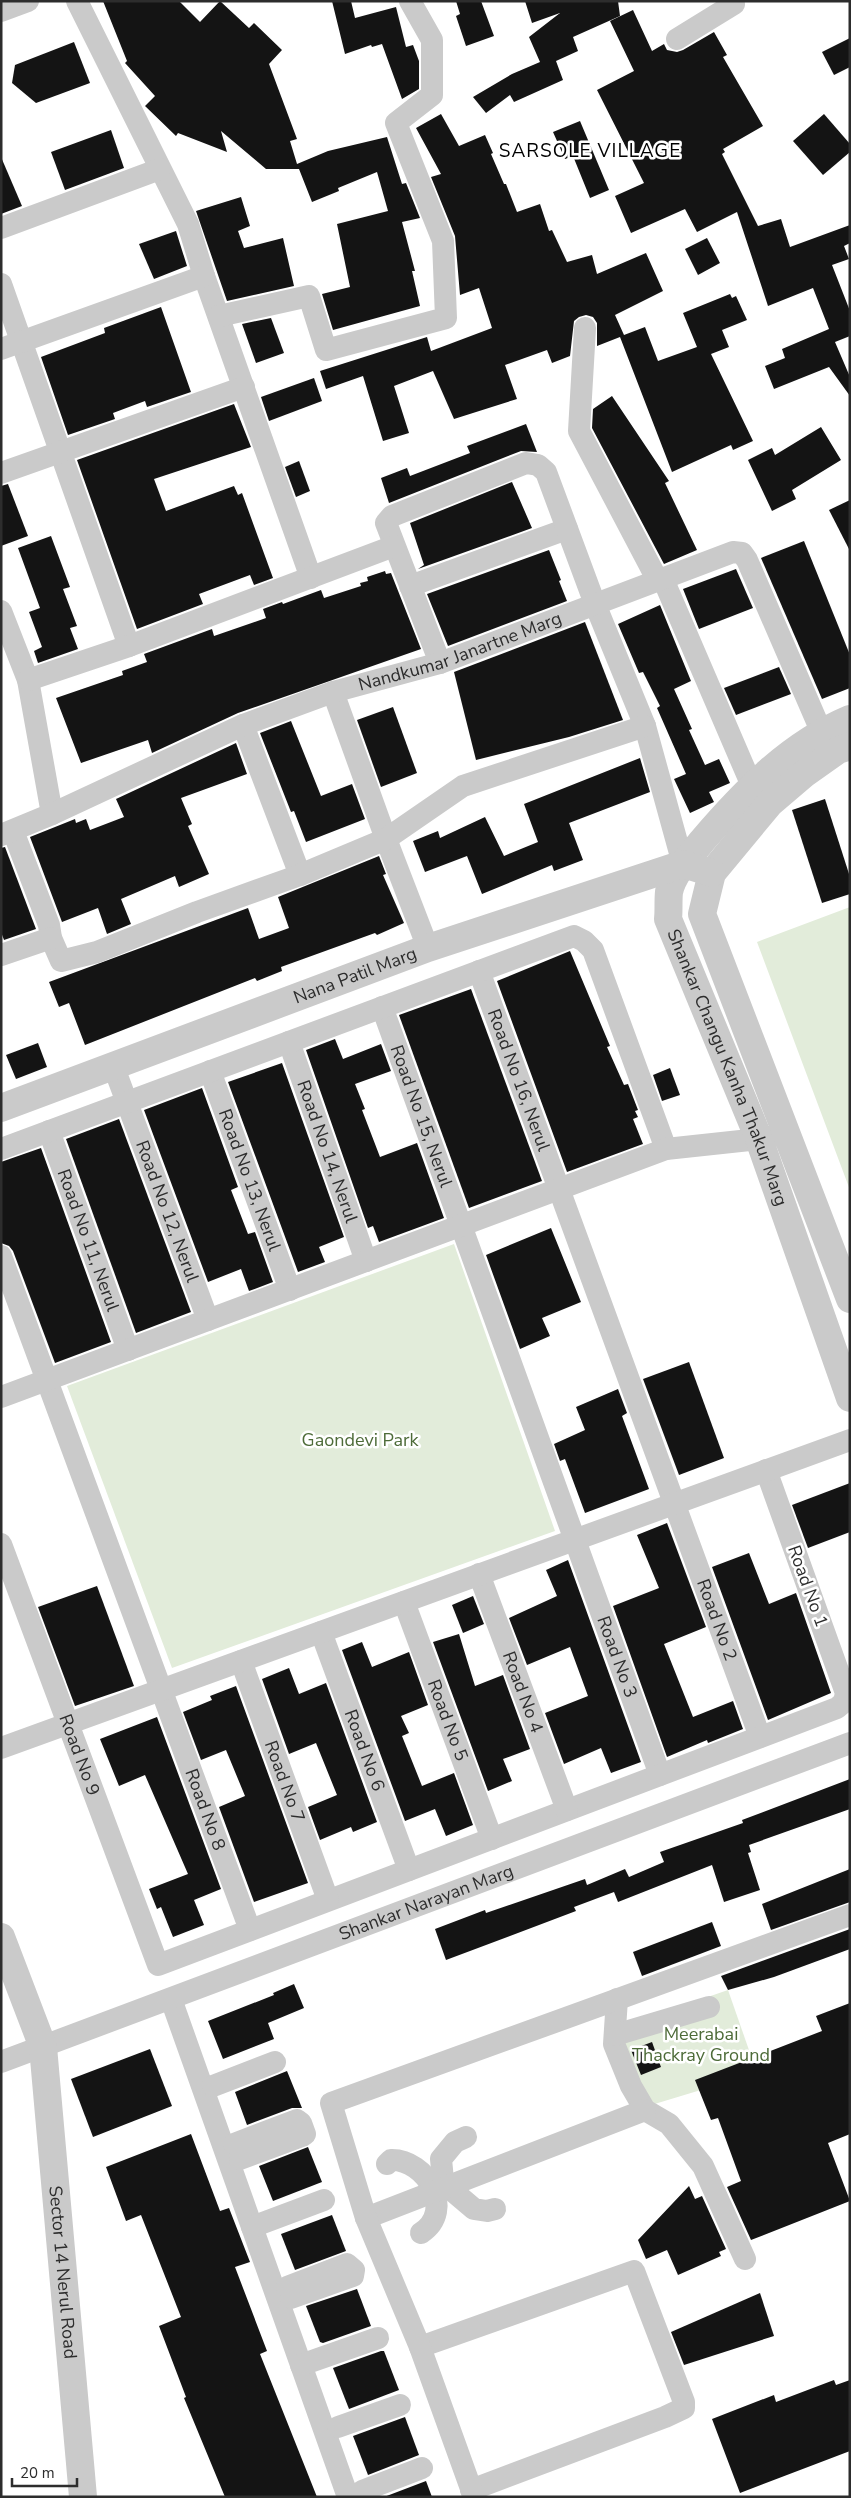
<svg xmlns="http://www.w3.org/2000/svg" width="851" height="2498" font-family="'Nunito Sans',sans-serif">
<style>
.green{fill:#e2ecda}
.building{fill:#141414}
.lines{fill:none;stroke-linecap:round;stroke-linejoin:round}
.minor{stroke:#cacaca;stroke-width:22}
.tertiary{stroke:#cacaca;stroke-width:28}
.labels{text-anchor:middle;dominant-baseline:central;stroke-width:5;stroke-linejoin:round;paint-order:stroke}
.street-label{font-size:18px;fill:#2d2d2d;stroke:#fff}
.park-label{font-size:18px;fill:#4d6b38;stroke:#fff}
.neighbourhood-label{font-size:19px;letter-spacing:1px;fill:#000;stroke:#fff}
</style>
<rect width="100%" height="100%" fill="#fff"/>
<!-- green -->
<g class="green">
<path d="M850,907V1190L757,942Z"/>
<path d="M454,1244L555,1531L172,1668L67,1386Z"/>
<path d="M728,1990L757,2073L648,2106L618,2028Z"/>
</g>
<!-- building -->
<g class="building">
<path d="M103,1H179L200,22L220,1L249,28L254,23L282,50L269,64L297,139L290,141L297,164L328,151L387,137L402,184L406,183L420,218L402,222L415,271H412L420,306L333,330L322,294L350,287L337,224L388,211L377,172L338,188L339,191L312,202L299,169H266L221,131L227,152L178,133L176,136L145,106L155,96L125,63L127,61Z"/>
<path d="M332,1H351L355,18L396,7L406,47L413,45L419,61V89L402,99L382,44L372,47L371,45L345,54Z"/>
<path d="M456,1H481L494,36L466,46L456,16L460,14Z"/>
<path d="M525,1H618L620,16L573,37L578,51L556,61L563,80L514,102L510,95L486,113L473,97L512,74L540,62L529,37L560,13L532,23Z"/>
<path d="M633,10L652,51L664,44L667,50L677,52L683,50L714,32L727,55L723,57L763,126L723,149L725,152L722,154L758,226L781,219L790,247L850,225V243L844,246L849,259L832,265L850,311V336L835,342L850,377V396L829,367L774,389L765,366L785,358L782,349L829,329L813,288L768,306L737,212L697,232L685,209L631,233L615,196L644,183L597,90L634,71L610,21Z"/>
<path d="M850,38V67L834,75L822,52Z"/>
<path d="M74,42L90,83L36,103L12,83L15,65Z"/>
<path d="M441,114L459,146L485,135L493,153L491,154L504,184H506L517,212L540,204L549,231L552,230L567,262L592,255L597,274L646,253L663,291L615,315L624,335L645,327L658,361L697,347L683,313L730,294L732,298L736,296L747,320L722,330L729,347L711,354L753,441L733,450L731,445L672,472L620,337L597,346V323L593,317L586,315L579,317L574,321L570,356L552,363L547,350L505,365L517,399L454,419L433,371L394,386L409,433L383,441L363,376L326,389L320,371L427,337L431,351L492,328L479,288L460,295L455,236L431,177L441,174L416,128Z"/>
<path d="M824,114L850,144V152L823,175L793,141Z"/>
<path d="M580,121L609,190L590,198L573,156L565,159L553,132Z"/>
<path d="M111,130L124,168L65,190L51,152Z"/>
<path d="M1,157L22,206L1,214Z"/>
<path d="M241,197L250,226L238,231L244,248L283,238L294,286L227,301L196,211Z"/>
<path d="M176,231L187,266L154,279L139,244Z"/>
<path d="M707,238L720,263L698,275L685,249Z"/>
<path d="M161,307L191,392L147,407L145,401L113,413L115,419L68,435L41,357L105,333L104,328Z"/>
<path d="M271,318L284,353L256,363L242,324Z"/>
<path d="M314,378L322,401L269,421L261,397Z"/>
<path d="M612,396L669,481L665,483L697,550L664,564L592,428L593,409Z"/>
<path d="M234,404L251,447L154,479L166,511L234,486L238,495L242,493L273,578L254,585L250,575L199,594L203,604L137,629L77,460Z"/>
<path d="M526,424L537,452L521,451L389,503L381,478L407,468L410,476L470,453L467,446Z"/>
<path d="M821,427L841,460L792,490L796,499L772,511L748,460L772,448L775,455Z"/>
<path d="M299,461L310,491L296,497L285,467Z"/>
<path d="M512,482L532,528L418,569L424,565L410,523Z"/>
<path d="M8,484L28,536L1,546V486Z"/>
<path d="M850,500V551L829,510Z"/>
<path d="M51,536L70,587L63,589L77,626L70,628L78,649L38,663L34,651L42,647L29,612L40,608L18,548Z"/>
<path d="M804,541L850,655V688L822,699L761,558Z"/>
<path d="M549,550L561,580L559,581L567,601L448,646L427,594Z"/>
<path d="M736,569L753,608L699,629L683,589Z"/>
<path d="M385,571L386,574L391,573L421,649L238,713L152,753L148,740L81,763L56,698L123,675L122,671L147,662L144,654L212,629L214,636L266,618L263,609L282,602L283,604L321,590L324,598L361,586L360,583L368,581L367,577Z"/>
<path d="M660,605L691,681L674,689L692,729L689,730L705,765L719,759L730,783L709,792L714,802L690,813L674,779L686,774L657,708L660,706L643,672L639,673L618,624Z"/>
<path d="M585,622L623,720L569,737L476,760L454,672Z"/>
<path d="M779,667L791,694L736,715L724,688Z"/>
<path d="M393,707L417,773L381,787L357,720Z"/>
<path d="M291,721L321,796L352,784L365,819L306,842L294,811L291,812L260,733Z"/>
<path d="M236,743L247,774L181,798L192,824L188,826L209,874L179,887L175,876L121,899L131,924L107,934L98,908L62,922L30,837L75,819L76,823L86,819L90,830L124,817L116,799Z"/>
<path d="M640,758L650,792L569,823L583,860L554,871L552,865L482,894L467,856L425,872L413,841L438,831L440,838L485,817L504,856L538,842L524,804Z"/>
<path d="M825,799L850,877V894L822,903L792,810Z"/>
<path d="M5,847L36,929L4,940L1,932V848Z"/>
<path d="M379,856L386,874L383,875L404,923L377,935L375,933L281,967L282,971L257,981L255,978L85,1045L69,1003L59,1007L49,982L248,908L259,939L289,928L278,897Z"/>
<path d="M570,951L610,1046L607,1047L624,1085L628,1084L638,1110L635,1111L638,1117L633,1119L643,1144L567,1172L497,981Z"/>
<path d="M471,989L542,1181L469,1208L399,1015Z"/>
<path d="M335,1039L343,1059L381,1044L391,1071L355,1084L365,1109L362,1110L380,1157L417,1143L444,1218L379,1242L373,1226L368,1228L306,1050Z"/>
<path d="M38,1043L47,1067L16,1079L6,1055Z"/>
<path d="M282,1063L344,1237L319,1247L325,1262L298,1272L228,1082Z"/>
<path d="M670,1068L680,1095L662,1101L653,1075Z"/>
<path d="M202,1088L238,1187L231,1190L248,1234L255,1232L273,1282L249,1291L241,1269L208,1282L144,1110Z"/>
<path d="M119,1119L191,1312L136,1333L66,1139Z"/>
<path d="M41,1148L111,1342L55,1363L13,1251L9,1246L1,1243V1162Z"/>
<path d="M551,1228L581,1302L542,1318L550,1336L520,1349L486,1255Z"/>
<path d="M689,1362L724,1458L679,1475L643,1379Z"/>
<path d="M618,1389L627,1413L622,1416L649,1489L585,1513L565,1459L560,1461L554,1444L585,1430L576,1407Z"/>
<path d="M850,1483V1532L808,1548L792,1505Z"/>
<path d="M667,1523L706,1627L664,1644L693,1717L733,1701L743,1729L708,1743L707,1740L667,1757L613,1606L659,1588L637,1535Z"/>
<path d="M749,1553L769,1604L796,1593L831,1693L768,1720L712,1567Z"/>
<path d="M568,1560L641,1762L611,1773L601,1748L564,1764L545,1713L588,1696L570,1647L527,1665L509,1618L557,1596L546,1570Z"/>
<path d="M97,1586L134,1686L75,1706L38,1607Z"/>
<path d="M473,1596L484,1624L463,1633L452,1605Z"/>
<path d="M459,1634L475,1686L503,1675L530,1749L503,1759L512,1781L488,1791L433,1642Z"/>
<path d="M362,1642L372,1667L409,1652L428,1705L401,1716L409,1733L402,1736L422,1786L454,1773L473,1825L446,1836L435,1809L405,1821L342,1650Z"/>
<path d="M289,1668L299,1694L326,1683L377,1822L353,1832L351,1827L320,1840L308,1807L337,1795L316,1743L289,1754L262,1679Z"/>
<path d="M236,1686L308,1883L254,1902L219,1807L245,1796L226,1750L201,1760L183,1712L212,1700L210,1696Z"/>
<path d="M157,1717L221,1889L194,1900L204,1925L173,1937L161,1907L157,1909L149,1889L188,1874L145,1775L119,1786L100,1739Z"/>
<path d="M850,1779V1809L749,1845L751,1852L748,1853L760,1890L724,1902L712,1865L618,1902L614,1892L574,1907L576,1911L446,1960L435,1929L485,1910L486,1913L585,1879L587,1885L625,1869L629,1877L664,1862L660,1852L743,1823L742,1820Z"/>
<path d="M850,1869V1902L771,1930L762,1904Z"/>
<path d="M712,1922L721,1946L642,1976L633,1952Z"/>
<path d="M850,1929V1949L774,1977L728,1990L721,1976Z"/>
<path d="M294,1984L304,2008L268,2023L274,2039L223,2059L208,2021L274,1995L273,1993Z"/>
<path d="M850,2003V2134L828,2143L850,2201L751,2240L727,2187L741,2181L718,2118L711,2120L695,2080L822,2031L816,2016Z"/>
<path d="M652,2042L661,2067L641,2075L631,2050Z"/>
<path d="M150,2049L172,2106L93,2137L71,2079Z"/>
<path d="M287,2071L302,2108H292L247,2125L235,2092Z"/>
<path d="M191,2134L220,2211L229,2208L250,2262L235,2267L267,2351L260,2354L317,2497H225L184,2398L186,2397L159,2326L181,2317L141,2215L126,2221L106,2167Z"/>
<path d="M308,2147L322,2182L273,2201L259,2166Z"/>
<path d="M689,2186L695,2199L702,2196L726,2249L719,2252L721,2256L678,2275L667,2250L646,2259L638,2240Z"/>
<path d="M332,2215L346,2251L295,2270L281,2234Z"/>
<path d="M357,2289L371,2326L323,2343L320,2342L306,2306Z"/>
<path d="M760,2293L774,2336L684,2365L671,2332Z"/>
<path d="M381,2351H384L399,2390L349,2409L333,2368Z"/>
<path d="M834,2380L836,2385L850,2380V2451L740,2493L712,2419L774,2395L776,2402Z"/>
<path d="M405,2417L419,2455L368,2475L353,2436Z"/>
<path d="M426,2481L432,2497H384Z"/>
</g>
<g class="lines">
<!-- minor -->
<g class="minor">
<path d="M77,1L188,224L204,276L311,578"/>
<path d="M1,11L28,1"/>
<path d="M677,39L734,4L733,1"/>
<path d="M1,228L160,169"/>
<path d="M1,284L129,646"/>
<path d="M219,316L309,296L326,350L446,318L443,241L396,123L432,95V40L410,1"/>
<path d="M585,328L579,431L658,581"/>
<path d="M1,349L204,276"/>
<path d="M1,473L244,387"/>
<path d="M663,579L752,786"/>
<path d="M410,586L567,529"/>
<path d="M1,611L28,680L52,814"/>
<path d="M440,663L386,523L392,516L526,463L538,465L546,472L595,604L645,726L683,864"/>
<path d="M28,680L129,646L394,546"/>
<path d="M333,692L386,839L428,948"/>
<path d="M243,725L300,875"/>
<path d="M13,831L49,925L51,938L61,961L97,952L197,912L300,875L386,839L463,786L645,726"/>
<path id="s1" d="M1,835L52,814L243,725L333,692L440,663L733,552L742,553L747,560L821,731"/>
<path d="M1,955L51,938"/>
<path id="s2" d="M479,971L760,1737"/>
<path id="s3" d="M382,1007L660,1775"/>
<path id="s4" d="M289,1042L366,1261"/>
<path id="s5" d="M113,1065L208,1320"/>
<path id="s6" d="M210,1071L290,1290"/>
<path id="s7" d="M49,1131L128,1350"/>
<path d="M1,1149L574,936L584,941L593,950L666,1149"/>
<path id="s8" d="M1,1256L250,1930"/>
<path d="M1,1397L666,1149L759,1139L774,1136"/>
<path id="s9" d="M1,1544L158,1965L837,1708L844,1702L846,1693L766,1470"/>
<path id="s10" d="M479,1574L567,1810"/>
<path id="s11" d="M404,1602L492,1839"/>
<path id="s12" d="M321,1632L409,1870"/>
<path id="s13" d="M241,1661L328,1900"/>
<path d="M1,1748L850,1440"/>
<path d="M171,1999L348,2497"/>
<path d="M617,1999L614,2044L631,2086L645,2110L669,2124L703,2166L745,2259"/>
<path d="M615,2035L709,2007"/>
<path id="s14" d="M1,2062L850,1743"/>
<path d="M213,2086L275,2062"/>
<path d="M466,2137L455,2142L441,2159L443,2180L448,2187L474,2209L487,2211L495,2209"/>
<path d="M234,2144L297,2120L301,2123L305,2134L302,2136L240,2159"/>
<path d="M387,2164L391,2160C426,2159 456,2210 421,2233"/>
<path d="M366,2218L645,2110"/>
<path d="M252,2227L324,2200"/>
<path d="M287,2287L347,2264L354,2270L353,2276L291,2298"/>
<path d="M420,2347L634,2271L684,2402V2408L665,2417L471,2490"/>
<path d="M301,2365L378,2338"/>
<path d="M338,2427L400,2405"/>
<path d="M362,2491L422,2468"/>
<path d="M474,2497L420,2347L366,2218L331,2103L850,1915"/>
</g>
<!-- tertiary -->
<g class="tertiary">
<path id="s15" d="M850,719C789,745 744,792 702,841C690,856 673,873 669,892C668,901 669,910 668,919L759,1139L850,1398"/>
<path d="M850,746L838,750L804,774L770,803L712,873L702,914L850,1299"/>
<path id="s16" d="M1,1108L428,948L683,864L712,873"/>
<path id="s17" d="M1,1937L43,2047L83,2497"/>
</g>
</g>
<g class="labels">
<!-- street labels -->
<g class="street-label">
<text stroke="none"><textPath href="#s1" startOffset="495">Nandkumar Janartne Marg</textPath></text>
<text stroke="none"><textPath href="#s16" startOffset="378">Nana Patil Marg</textPath></text>
<text stroke="none"><textPath href="#s15" startOffset="442">Shankar Changu Kanha Thakur Marg</textPath></text>
<text stroke="none"><textPath href="#s2" startOffset="116">Road No 16, Nerul</textPath></text>
<text stroke="none"><textPath href="#s3" startOffset="116">Road No 15, Nerul</textPath></text>
<text stroke="none"><textPath href="#s4" startOffset="116">Road No 14, Nerul</textPath></text>
<text stroke="none"><textPath href="#s6" startOffset="116">Road No 13, Nerul</textPath></text>
<text stroke="none"><textPath href="#s5" startOffset="156">Road No 12, Nerul</textPath></text>
<text stroke="none"><textPath href="#s7" startOffset="116">Road No 11, Nerul</textPath></text>
<text transform="translate(808 1586) rotate(70)">Road No 1</text>
<text stroke="none"><textPath href="#s2" startOffset="691">Road No 2</textPath></text>
<text stroke="none"><textPath href="#s3" startOffset="691">Road No 3</textPath></text>
<text stroke="none"><textPath href="#s10" startOffset="126">Road No 4</textPath></text>
<text stroke="none"><textPath href="#s11" startOffset="126">Road No 5</textPath></text>
<text stroke="none"><textPath href="#s12" startOffset="126">Road No 6</textPath></text>
<text stroke="none"><textPath href="#s9" startOffset="225">Road No 9</textPath></text>
<text stroke="none"><textPath href="#s13" startOffset="128">Road No 7</textPath></text>
<text stroke="none"><textPath href="#s8" startOffset="590">Road No 8</textPath></text>
<text stroke="none"><textPath href="#s14" startOffset="454">Shankar Narayan Marg</textPath></text>
<text stroke="none"><textPath href="#s17" startOffset="344">Sector 14 Nerul Road</textPath></text>
</g>
<!-- park labels -->
<g class="park-label">
<text x="360" y="1440">Gaondevi Park</text>
<text x="701" y="2034">Meerabai<tspan x="701" dy="21">Thackray Ground</tspan></text>
</g>
<!-- neighbourhood labels -->
<g class="neighbourhood-label">
<text x="590" y="151">SARSOLE VILLAGE</text>
</g>
</g>
<!-- border -->
<rect width="851" height="2498" fill="none" stroke="#2d2d2d" stroke-width="5"/>
<!-- scale -->
<path d="M12 2478v8h65v-8" fill="none" stroke="#2d2d2d" stroke-width="2.5"/>
<text x="20" y="2478" font-size="15" fill="#2d2d2d" stroke="#ffffff" stroke-width="4" paint-order="stroke">20 m</text>
</svg>
